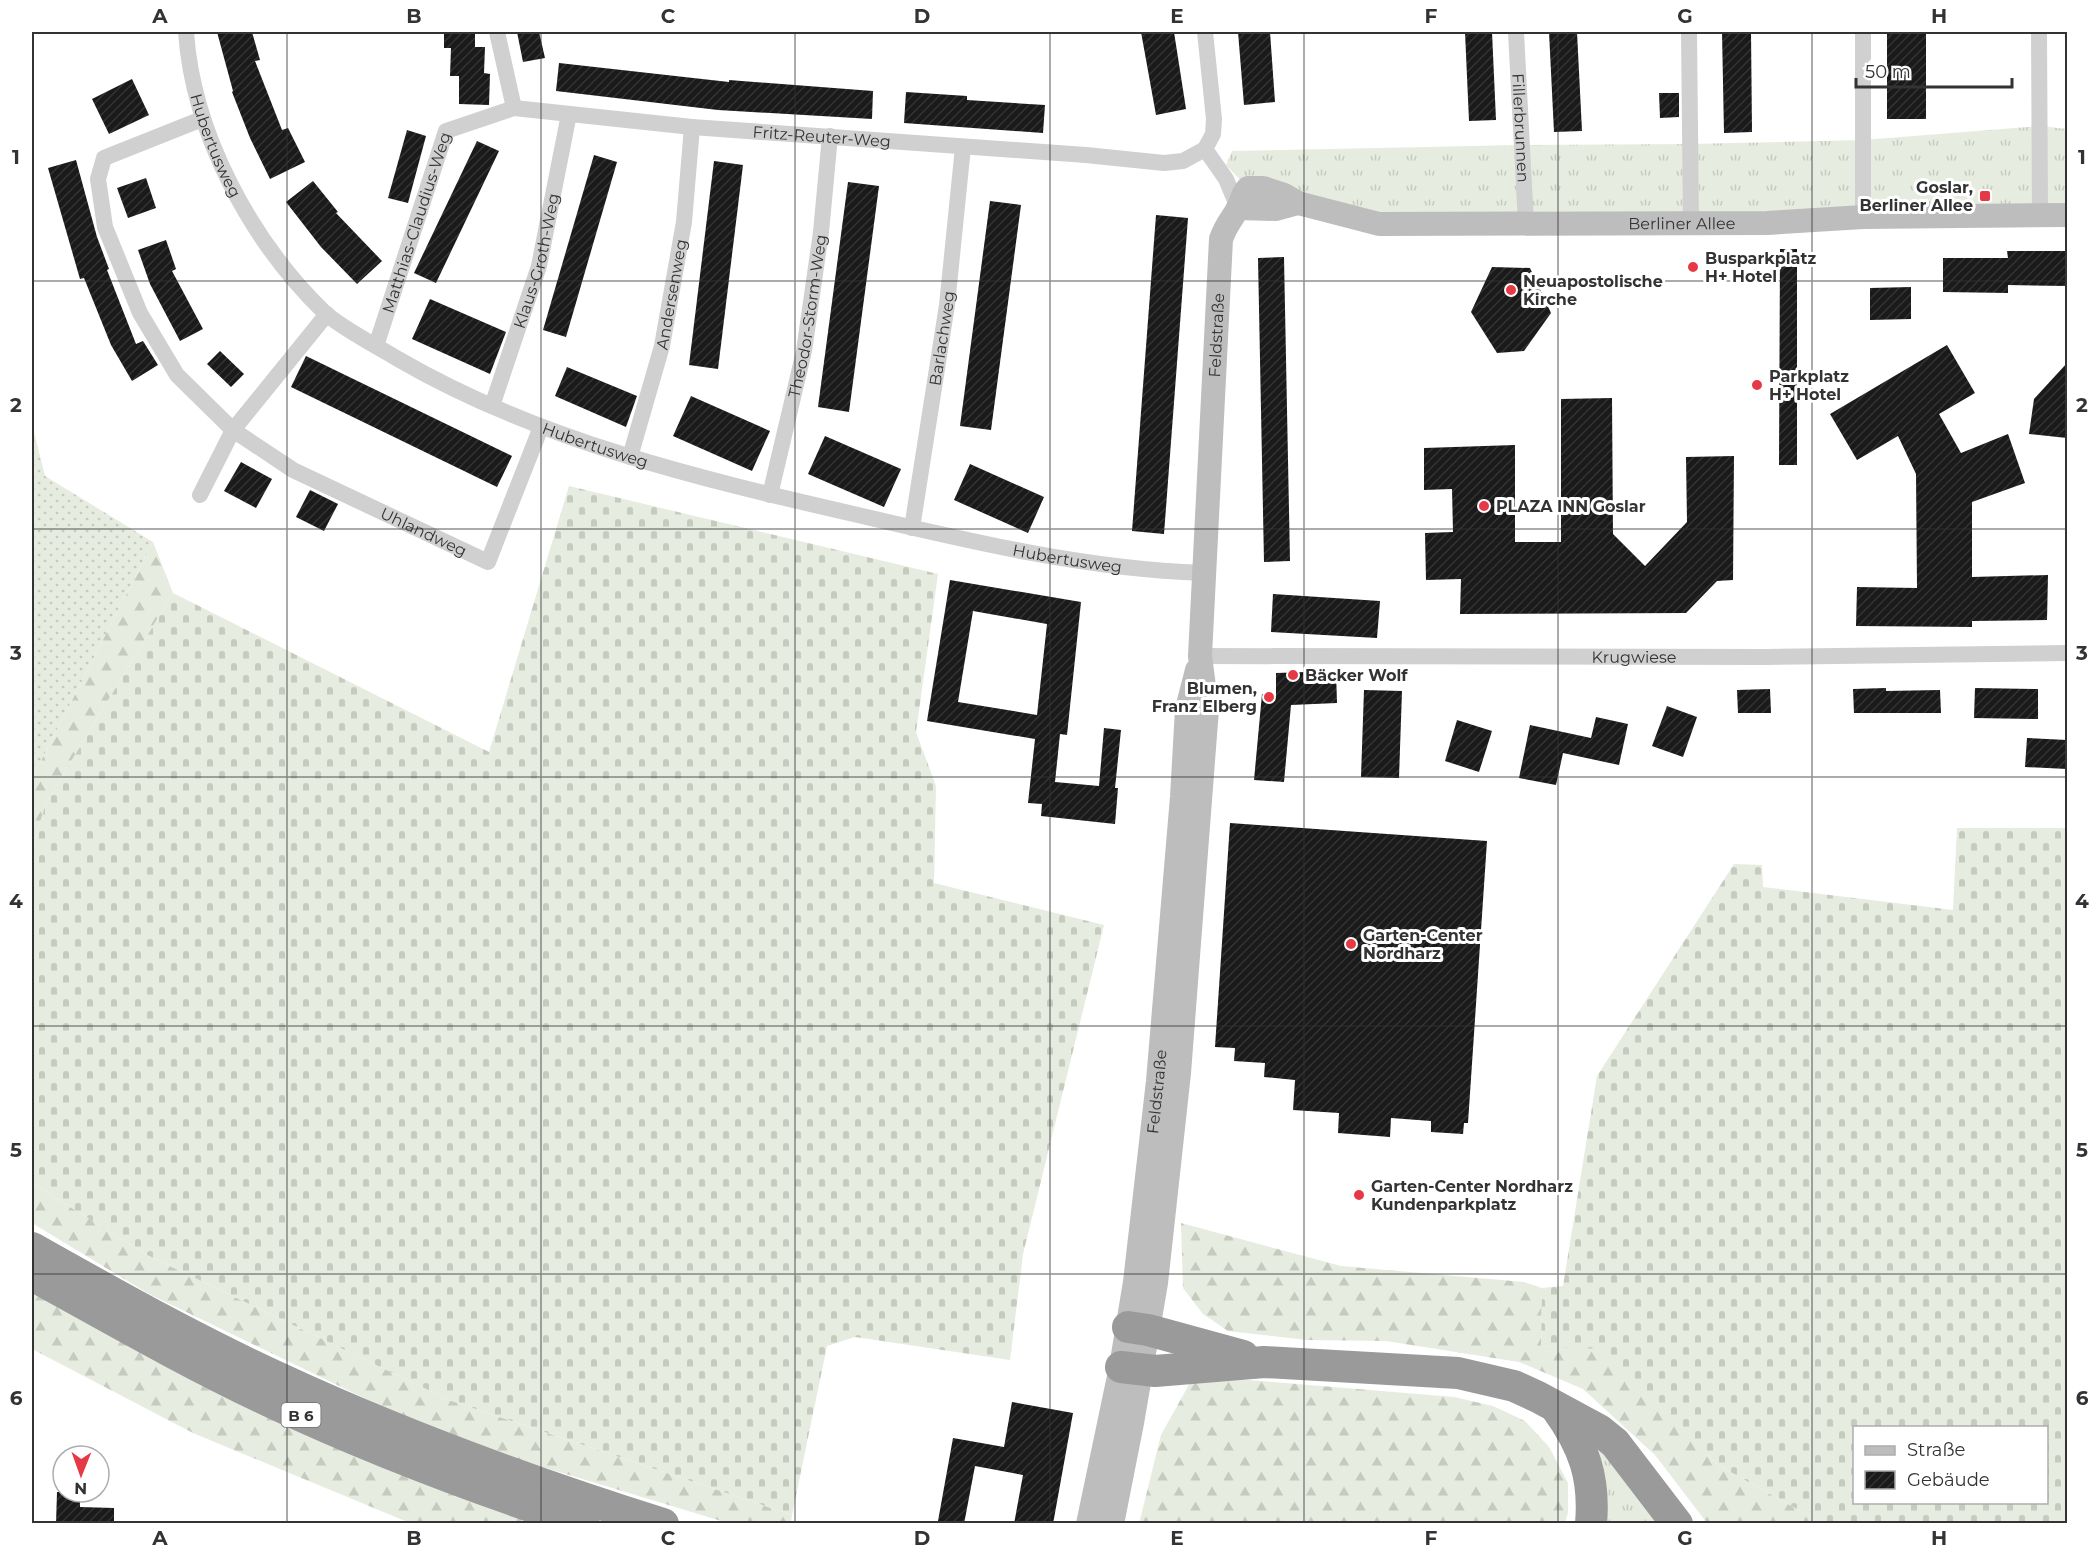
<svg xmlns="http://www.w3.org/2000/svg" width="2099" height="1555" font-family="Montserrat,sans-serif">
<style>
.grass{fill:url(#grass-tufts)}
.forest{fill:url(#forest-firs)}
.cemetery{fill:url(#cemetery-stones);fill-rule:evenodd}
.garden{fill:url(#garden-dots)}
.building{fill:url(#building-hatch);fill-rule:evenodd}
.lines{fill:none;stroke-linecap:round;stroke-linejoin:round}
.street{stroke:#d0d0d0;stroke-width:16}
.secondary{stroke:#bdbdbd;stroke-width:24}
.highway{stroke:#9a9a9a;stroke-width:32}
.grid{fill:none;stroke:#333;stroke-width:1.5;stroke-opacity:0.55}
.poi-dot{fill:#e63946;stroke:#fff;stroke-width:2}
.labels{text-anchor:middle;dominant-baseline:central;stroke-width:6;stroke-linejoin:round;paint-order:stroke}
.shield{fill:#fff;stroke:#707070;stroke-width:1.5}
.shield-label{font-size:15px;font-weight:bold;fill:#333}
.street-label{font-size:16px;fill:#333;stroke:#fff}
.poi-label{font-size:16px;font-weight:bold;fill:#333;stroke:#fff;text-anchor:start}
.neatline{fill:none;stroke:#333;stroke-width:2}
.grid-label{font-size:20px;text-anchor:middle;font-weight:bold;fill:#333}
</style>
<defs>
<pattern id="grass-tufts" width="24" height="20" patternUnits="userSpaceOnUse" patternTransform="scale(1.5)"><rect width="24" height="20" fill="#e6ecdf"/><path d="M3 7l-1-3M5 7V3M7 7l1-3M15 17l-1-3M17 17v-4M19 17l1-3" fill="none" stroke="#c6cbc0"/></pattern>
<pattern id="forest-firs" width="22" height="20" patternUnits="userSpaceOnUse" patternTransform="scale(1.5)"><rect width="22" height="20" fill="#e6ecdf"/><path d="M5 1l3.5 6h-7zM16 11l3.5 6h-7z" fill="#c6cbc0"/></pattern>
<pattern id="cemetery-stones" width="16" height="16" patternUnits="userSpaceOnUse" patternTransform="scale(1.5)"><rect width="16" height="16" fill="#e6ecdf"/><path d="M2 7V4a2 2 0 0 1 4 0v3zM10 15v-3a2 2 0 0 1 4 0v3z" fill="#c6cbc0"/></pattern>
<pattern id="garden-dots" width="8" height="8" patternUnits="userSpaceOnUse" patternTransform="scale(1.5)"><rect width="8" height="8" fill="#e6ecdf"/><path d="M2 2h.1M6 6h.1" fill="none" stroke="#c6cbc0" stroke-width="1.8" stroke-linecap="round"/></pattern>
<pattern id="building-hatch" width="6" height="6" patternUnits="userSpaceOnUse" patternTransform="scale(1.5)"><rect width="6" height="6" fill="#1a1a1a"/><path d="M-1 1l2-2M0 6l6-6M5 7l2-2" fill="none" stroke="#333"/></pattern>
</defs>
<rect width="100%" height="100%" fill="#fff"/>
<!-- grass -->
<g class="grass">
<path d="M2040,126L2067,129V215L1379,224L1248,188L1226,165L1232,151L1521,145L1690,144L1863,140Z"/>
<path d="M1580,1426L1664,1523H1600Z"/>
</g>
<!-- forest -->
<g class="forest">
<path d="M153,542L173,593L46,803L32,849V778Z"/>
<path d="M32,1183L147,1255L449,1400L792,1515L791,1523H728L447,1438L149,1294L32,1223Z"/>
<path d="M1181,1223L1341,1266L1524,1282L1542,1288L1541,1346L1599,1348L1718,1465L1822,1523H1707L1655,1455L1583,1389L1519,1362L1386,1341L1307,1340L1228,1331L1203,1314L1183,1288Z"/>
<path d="M32,1291L212,1391L373,1462L531,1523H410L193,1433L32,1349Z"/>
<path d="M1248,1380L1454,1397L1493,1406L1525,1421L1549,1447L1568,1483V1513L1565,1523L1139,1524L1161,1435L1191,1381Z"/>
</g>
<!-- cemetery -->
<g class="cemetery">
<path d="M569,486L938,574L916,732L936,786L934,883L1104,925L1023,1254L1010,1360L855,1337L827,1346L792,1515L449,1400L147,1255L32,1183V849L46,803L173,593L489,752Z"/>
<path d="M1957,828H2067V1523H1822L1718,1465L1599,1349L1541,1346L1542,1288L1563,1286L1597,1076L1734,864L1762,865L1763,887L1953,910ZM1854,1428H2046V1502H1854Z"/>
</g>
<!-- garden -->
<path class="garden" d="M32,424L45,476L153,542L32,778Z"/>
<!-- building -->
<g class="building">
<path d="M217,32H252L260,60L255,61L282,130L288,128L305,162L270,179L250,138L232,92L233,91Z"/>
<path d="M444,32H475V47H485L484,73L490,74L489,105L459,104V76H450L451,48H444Z"/>
<path d="M517,32H539L545,58L523,62Z"/>
<path d="M1141,32H1174L1186,109L1156,115Z"/>
<path d="M1238,32H1270L1275,102L1244,105Z"/>
<path d="M1465,32H1492L1496,120L1469,121Z"/>
<path d="M1549,32H1577L1582,131L1554,132Z"/>
<path d="M1722,32H1751L1752,132L1724,133Z"/>
<rect x="1887" y="32" width="39" height="87"/>
<path d="M559,63L729,82V80L873,91L872,119L718,110L556,91Z"/>
<path d="M132,79L149,115L109,134L92,99Z"/>
<path d="M906,92L967,96V100L1045,105L1043,133L904,123Z"/>
<path d="M1659,93H1679V117L1660,118Z"/>
<path d="M407,130L426,136L408,203L388,198Z"/>
<path d="M477,141L499,151L436,283L414,273Z"/>
<path d="M594,155L617,162L566,337L543,330Z"/>
<path d="M76,160L97,237L109,269L107,270L136,344L143,341L158,365L132,381L111,345L84,278L80,279L48,168Z"/>
<path d="M714,161L743,165L718,369L689,365Z"/>
<path d="M146,178L156,208L128,218L117,188Z"/>
<path d="M313,181L338,212L336,213L382,261L357,284L321,247L286,202Z"/>
<path d="M848,182L879,186L849,412L818,407Z"/>
<path d="M990,201L1021,205L991,430L960,426Z"/>
<path d="M1156,215L1188,218L1164,534L1132,531Z"/>
<path d="M166,240L176,269L172,271L203,329L180,341L150,284L138,250Z"/>
<path d="M1780,249H1797V465H1779Z"/>
<path d="M2007,251H2067V286L2008,285V293L1943,292V258H2008Z"/>
<path d="M1284,257L1290,561L1264,562L1258,258Z"/>
<path d="M1492,267L1530,268L1551,313L1524,351L1497,353L1471,312Z"/>
<path d="M1911,287V319L1870,320V288Z"/>
<path d="M430,299L506,332L490,374L412,339Z"/>
<path d="M1947,345L1975,393L1939,414L1961,453L2008,434L2025,483L1972,502V577L2048,575L2047,620L1972,621V627L1856,626L1857,587L1917,588L1916,474L1898,436L1857,460L1830,414Z"/>
<path d="M220,351L244,374L231,387L207,364Z"/>
<path d="M306,356L512,456L497,487L291,387Z"/>
<path d="M2067,363V438L2029,434L2034,399Z"/>
<path d="M567,367L637,396L626,427L555,396Z"/>
<path d="M691,396L770,431L752,471L673,436Z"/>
<path d="M1612,398L1613,534L1645,566L1687,522L1686,457L1734,456L1733,580L1717,581L1686,613L1460,614L1461,579L1426,580L1425,533L1453,532L1452,489L1424,490V448L1515,445V542H1561V399Z"/>
<path d="M825,436L901,469L884,507L808,474Z"/>
<path d="M241,462L272,479L256,508L224,491Z"/>
<path d="M970,464L1044,497L1028,533L954,500Z"/>
<path d="M310,490L338,504L324,531L296,517Z"/>
<path d="M950,580L1081,602L1067,735L1060,734L1055,782L1099,786L1104,728L1121,730L1115,788H1118L1115,824L1041,816L1042,804L1028,803L1035,739L927,721ZM973,611L1047,624L1037,715L958,702Z"/>
<path d="M1273,594L1380,601L1377,638L1271,632Z"/>
<path d="M1336,671L1337,703L1291,705L1284,782L1254,780L1262,694L1276,696V673Z"/>
<path d="M1886,688V691L1940,690L1941,713H1854L1853,689Z"/>
<path d="M1975,688L2038,689V719L1974,718Z"/>
<path d="M1770,689L1771,713H1738L1737,690Z"/>
<path d="M1364,690L1402,691L1399,778L1361,777Z"/>
<path d="M1667,706L1697,717L1683,757L1652,746Z"/>
<path d="M1596,717L1628,724L1619,765L1563,753L1556,785L1519,778L1530,725L1591,738Z"/>
<path d="M1457,720L1492,731L1479,772L1445,761Z"/>
<path d="M2027,738L2067,740V769L2025,767Z"/>
<path d="M1230,823L1487,841L1468,1123H1464L1463,1134L1431,1132V1121L1391,1118L1390,1137L1338,1133L1339,1113L1293,1110L1295,1080L1264,1077L1265,1063L1234,1061L1235,1048L1215,1047Z"/>
<path d="M1012,1402L1073,1413L1053,1524H1014L1023,1475L975,1466L964,1524L938,1521L953,1438L1004,1447Z"/>
<path d="M57,1492H80V1507L114,1508V1524H56Z"/>
</g>
<g class="lines">
<!-- street -->
<g class="street">
<path id="s1" d="M186,32C193,134 251,241 324,312C341,328 377,346 398,359C539,441 701,479 858,515C972,542 1087,569 1203,573"/>
<path id="s2" d="M497,32L514,108L692,127L1086,155L1164,163L1183,161L1205,149"/>
<path d="M1205,32L1214,119L1213,134L1205,149L1226,179L1238,208"/>
<path id="s3" d="M1516,32L1526,224"/>
<path d="M1689,32L1691,223"/>
<path d="M2039,32L2040,215"/>
<path id="s4" d="M202,119L104,158L98,179L105,227L140,313L177,375L233,430L293,470L488,562L541,427"/>
<path d="M1863,217V32"/>
<path id="s5" d="M376,346L446,131L514,108"/>
<path id="s6" d="M492,406L539,266L569,114"/>
<path id="s7" d="M630,457L662,346L684,222L692,127"/>
<path d="M200,495L233,430L327,314"/>
<path id="s8" d="M770,495L804,351L821,232L830,136"/>
<path id="s9" d="M912,528L947,305L963,147"/>
<path id="s10" d="M1200,656L1767,657L2068,653"/>
</g>
<!-- secondary -->
<g class="secondary">
<path d="M1238,208L1276,209L1298,203"/>
<path id="s11" d="M1088,1524L1121,1367L1135,1282L1158,1081L1182,797L1187,709L1197,670"/>
<path id="s12" d="M1112,1524L1132,1423L1156,1283L1179,1073L1207,709L1200,656L1221,239C1226,225 1230,222 1237,210C1242,202 1241,195 1248,188H1263L1284,195L1298,203L1379,224L1767,223L1863,217L2068,215"/>
</g>
<!-- highway -->
<g class="highway">
<path d="M32,1248C114,1294 195,1340 281,1379C404,1436 533,1483 663,1524"/>
<path d="M32,1275C110,1318 188,1363 269,1401C371,1449 477,1489 584,1524"/>
<path d="M1128,1327L1148,1330L1243,1356"/>
<path d="M1121,1367L1155,1371L1264,1362L1458,1373L1514,1386L1538,1397L1599,1430L1615,1443L1677,1524"/>
<path d="M1557,1409C1584,1446 1595,1478 1591,1524"/>
</g>
</g>
<!-- grid -->
<path class="grid" d="M287,32V1524M541,32V1524M795,32V1524M1050,32V1524M1304,32V1524M1558,32V1524M1812,32V1524M32,281H2068M32,529H2068M32,777H2068M32,1026H2068M32,1274H2068"/>
<!-- markers -->
<g class="poi-dot">
<rect x="1979" y="190" width="12" height="12" rx="3"/>
<circle cx="1693" cy="267" r="6"/>
<circle cx="1511" cy="290" r="6"/>
<circle cx="1757" cy="385" r="6"/>
<circle cx="1484" cy="506" r="6"/>
<circle cx="1293" cy="675" r="6"/>
<circle cx="1269" cy="697" r="6"/>
<circle cx="1351" cy="944" r="6"/>
<circle cx="1359" cy="1195" r="6"/>
</g>
<g class="labels">
<!-- shield labels -->
<rect class="shield" x="281.5" y="1403" width="39" height="24" rx="4.5"/>
<g class="shield-label">
<text x="301" y="1415">B 6</text>
</g>
<!-- street labels -->
<g class="street-label">
<text stroke="none"><textPath href="#s3" startOffset="96">Fillerbrunnen</textPath></text>
<text stroke="none"><textPath href="#s2" startOffset="387">Fritz-Reuter-Weg</textPath></text>
<text stroke="none"><textPath href="#s1" startOffset="118">Hubertusweg</textPath></text>
<text stroke="none"><textPath href="#s12" startOffset="1790">Berliner Allee</textPath></text>
<text stroke="none"><textPath href="#s5" startOffset="130">Matthias-Claudius-Weg</textPath></text>
<text stroke="none"><textPath href="#s6" startOffset="152">Klaus-Groth-Weg</textPath></text>
<text stroke="none"><textPath href="#s7" startOffset="168">Andersenweg</textPath></text>
<text stroke="none"><textPath href="#s8" startOffset="183">Theodor-Storm-Weg</textPath></text>
<text stroke="none"><textPath href="#s12" startOffset="1196">Feldstraße</textPath></text>
<text stroke="none"><textPath href="#s9" startOffset="192">Barlachweg</textPath></text>
<text stroke="none"><textPath href="#s1" startOffset="622">Hubertusweg</textPath></text>
<text stroke="none"><textPath href="#s4" startOffset="636">Uhlandweg</textPath></text>
<text stroke="none"><textPath href="#s1" startOffset="1108">Hubertusweg</textPath></text>
<text stroke="none"><textPath href="#s10" startOffset="434">Krugwiese</textPath></text>
<text stroke="none"><textPath href="#s11" startOffset="438">Feldstraße</textPath></text>
</g>
<!-- poi labels -->
<g class="poi-label">
<text x="1973" y="187" text-anchor="end">Goslar,<tspan x="1973" dy="18">Berliner Allee</tspan></text>
<text x="1705" y="258">Busparkplatz<tspan x="1705" dy="18">H+ Hotel</tspan></text>
<text x="1523" y="281">Neuapostolische<tspan x="1523" dy="18">Kirche</tspan></text>
<text x="1769" y="376">Parkplatz<tspan x="1769" dy="18">H+ Hotel</tspan></text>
<text x="1496" y="506">PLAZA INN Goslar</text>
<text x="1305" y="675">Bäcker Wolf</text>
<text x="1257" y="688" text-anchor="end">Blumen,<tspan x="1257" dy="18">Franz Elberg</tspan></text>
<text x="1363" y="935">Garten-Center<tspan x="1363" dy="18">Nordharz</tspan></text>
<text x="1371" y="1186">Garten-Center Nordharz<tspan x="1371" dy="18">Kundenparkplatz</tspan></text>
</g>
</g>
<!-- border -->
<rect width="2099" height="1555" fill="none" stroke="#ffffff" stroke-width="66"/>
<!-- legend -->
<rect x="1853" y="1426" width="195" height="78" fill="#ffffff" stroke="#adadad" stroke-width="1.5"/>
<rect x="1865" y="1446" width="30" height="9" fill="#bdbdbd" stroke="#adadad" stroke-width="1.5"/>
<text x="1907" y="1456" font-size="18" fill="#333333">Straße</text>
<rect x="1865" y="1471" width="30" height="18" fill="url(#building-hatch)" stroke="#adadad" stroke-width="1.5"/>
<text x="1907" y="1486" font-size="18" fill="#333333">Gebäude</text>
<!-- north arrow -->
<g transform="translate(81 1474) rotate(181)"><circle r="28" fill="#ffffff" stroke="#adadad" stroke-width="1.5"/>
<path d="M0-4.5L10 22L0 15L-10 22Z" fill="#e63946"/>
<text y="-9" font-size="16" font-weight="bold" text-anchor="middle" fill="#333333">N</text>
</g>
<!-- scale -->
<path d="M1856 78v9h156v-9" fill="none" stroke="#333333" stroke-width="3"/>
<text x="1865" y="78" font-size="18" fill="#333333" stroke="#ffffff" stroke-width="4.5" paint-order="stroke">50 m</text>
<rect x="33" y="33" width="2033" height="1489" class="neatline"/>
<g class="grid-label">
<text x="160" y="23">A</text>
<text x="414" y="23">B</text>
<text x="668" y="23">C</text>
<text x="922" y="23">D</text>
<text x="1177" y="23">E</text>
<text x="1431" y="23">F</text>
<text x="1685" y="23">G</text>
<text x="1939" y="23">H</text>
<text x="16" y="164">1</text>
<text x="2082" y="164">1</text>
<text x="16" y="412">2</text>
<text x="2082" y="412">2</text>
<text x="16" y="660">3</text>
<text x="2082" y="660">3</text>
<text x="16" y="908">4</text>
<text x="2082" y="908">4</text>
<text x="16" y="1157">5</text>
<text x="2082" y="1157">5</text>
<text x="16" y="1405">6</text>
<text x="2082" y="1405">6</text>
<text x="160" y="1545">A</text>
<text x="414" y="1545">B</text>
<text x="668" y="1545">C</text>
<text x="922" y="1545">D</text>
<text x="1177" y="1545">E</text>
<text x="1431" y="1545">F</text>
<text x="1685" y="1545">G</text>
<text x="1939" y="1545">H</text>
</g>
</svg>
